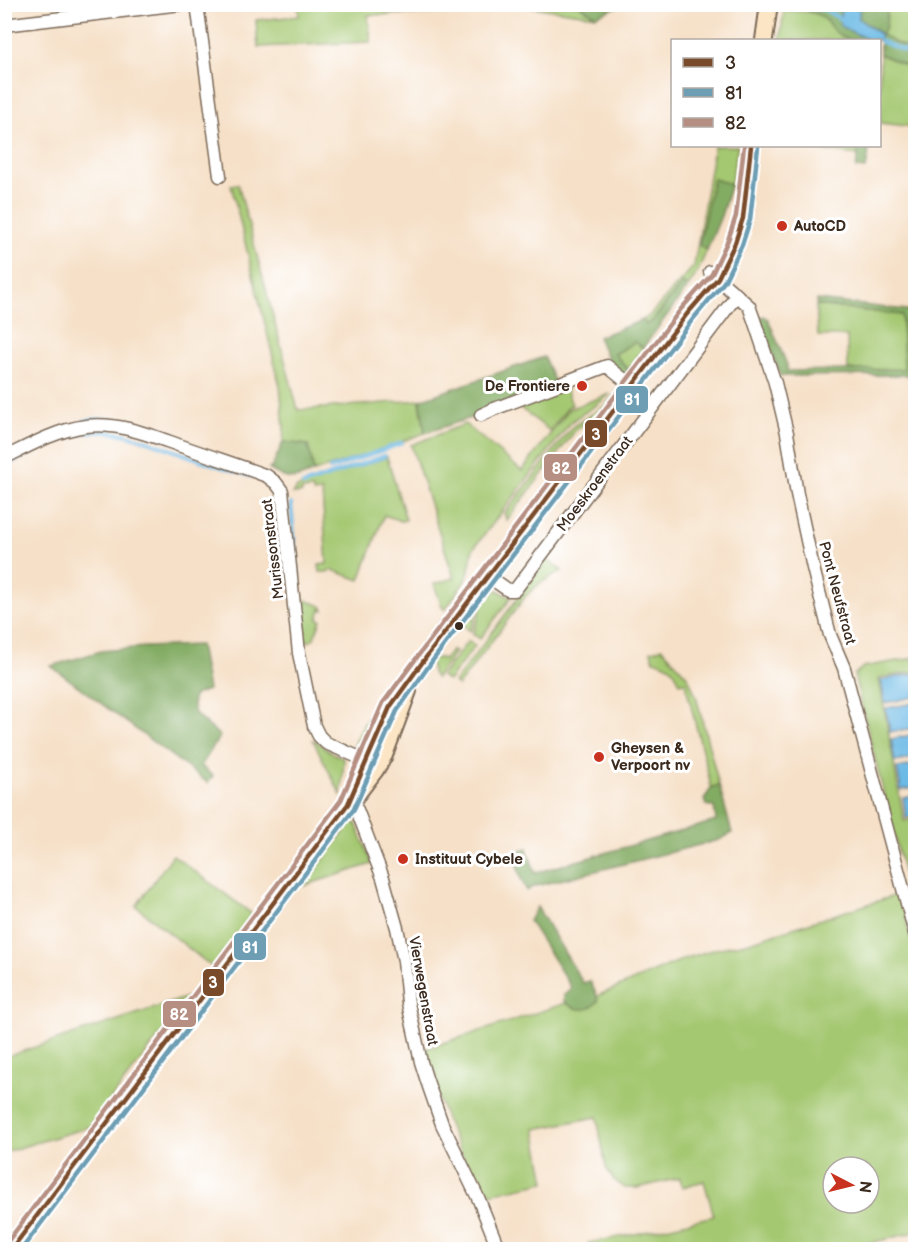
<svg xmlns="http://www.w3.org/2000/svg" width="920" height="1254" font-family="'Balsamiq Sans',sans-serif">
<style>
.green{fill:#a4c871;stroke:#707948;stroke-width:1.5;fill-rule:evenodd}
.forest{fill:#83ac63;stroke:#5f6b40;stroke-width:1.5}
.water{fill:#6cbae6;stroke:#547282;stroke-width:1.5}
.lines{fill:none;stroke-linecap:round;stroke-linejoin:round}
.stream{stroke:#6cbae6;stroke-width:4}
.minor-casing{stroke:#7c6a59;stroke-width:15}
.secondary-casing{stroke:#7c6a59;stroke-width:20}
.minor{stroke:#fff;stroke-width:12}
.secondary{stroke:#fce5c4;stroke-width:16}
.bus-1-casing{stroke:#fff;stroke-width:9}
.bus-2-casing{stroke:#fff;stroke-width:9}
.bus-3-casing{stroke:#fff;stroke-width:9}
.bus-1{stroke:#7a4b2a;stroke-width:4.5}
.bus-2{stroke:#6d9eb4;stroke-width:4.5}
.bus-3{stroke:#b68f82;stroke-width:4.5}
.poi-dot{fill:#c8321e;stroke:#fff;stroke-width:2}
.bus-dot{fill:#3b2a1e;stroke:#fff;stroke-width:2}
.labels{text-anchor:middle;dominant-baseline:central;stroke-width:6;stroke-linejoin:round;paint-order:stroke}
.poi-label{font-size:15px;font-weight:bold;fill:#3b2a1e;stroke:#fff;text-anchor:start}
.street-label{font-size:15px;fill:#3b2a1e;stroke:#fff}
.line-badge{stroke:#fff;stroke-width:2}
.badge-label{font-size:16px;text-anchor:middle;font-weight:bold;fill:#fff}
</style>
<rect width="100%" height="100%" fill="#fff"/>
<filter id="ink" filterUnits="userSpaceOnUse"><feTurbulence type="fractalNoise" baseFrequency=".0167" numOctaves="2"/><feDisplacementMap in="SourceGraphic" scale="12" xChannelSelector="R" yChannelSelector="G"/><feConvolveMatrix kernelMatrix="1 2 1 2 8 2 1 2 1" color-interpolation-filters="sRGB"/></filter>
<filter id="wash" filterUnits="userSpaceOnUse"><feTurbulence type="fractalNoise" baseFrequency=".008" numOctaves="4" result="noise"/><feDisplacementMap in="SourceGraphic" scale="24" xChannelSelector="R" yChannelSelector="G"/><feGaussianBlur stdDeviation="1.35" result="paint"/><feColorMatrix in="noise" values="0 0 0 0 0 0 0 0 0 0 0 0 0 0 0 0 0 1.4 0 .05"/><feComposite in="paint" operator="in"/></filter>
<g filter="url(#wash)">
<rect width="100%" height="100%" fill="#f6e0c7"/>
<!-- green -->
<g class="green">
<path d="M298,5V4L487,5V12L368,15L371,42L258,47L256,20L299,16Z"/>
<path d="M517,5H579L596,16Z"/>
<path d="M896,5H915V51L894,42L881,35L886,26L887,9Z"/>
<path d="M784,10L809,12L820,14L838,34L852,40H780Z"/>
<path d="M880,54L915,70V127L880,123Z"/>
<path d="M714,146H738L731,184L713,179L699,245L707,250L697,273L688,287L682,283L654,319L645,325L643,320L649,316L694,266Z"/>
<path d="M782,146H857L858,155Z"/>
<path d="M238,184L298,410L420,400L425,433L368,454L314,472L308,445L283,442L284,427L280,386L231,185Z"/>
<path d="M816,305L902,315L904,370H848L847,336H818Z"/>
<path d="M635,341L643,348L628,370L615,354Z"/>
<path d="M564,384L572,405L569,406L550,431L515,404Z"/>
<path d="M621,386L622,390L601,417L592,419L575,431L507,520L504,514L572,427L605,406Z"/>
<path d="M610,394C598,406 583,412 571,422L481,539L473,549L468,575L463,584L445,610L442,607L434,584L454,578L411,445L465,424L522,471L569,409Z"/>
<path d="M387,457L406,520L401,521L384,515L360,580L332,570L329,572H320L319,565L327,564L322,492L313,493V489L302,490V493L293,494L297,488L299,487Z"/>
<path d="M547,559L562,571L540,583L525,597L458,686L454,683Z"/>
<path d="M488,587L492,588L479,604L471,631L465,627L464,618Z"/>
<path d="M496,589L511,598L480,639L473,634L481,607Z"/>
<path d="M305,600L322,606L324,610L321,609L318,619L321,620L314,638L309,642L305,638L302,604Z"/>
<path d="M443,619L445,621L369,744L360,750L353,749L362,727L372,712Z"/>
<path d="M468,641L475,646L448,681L441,676Z"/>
<path d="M662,648L688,677L696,696L719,785L711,788L710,782L685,682L680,683C673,667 670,664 653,660L651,651Z"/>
<path d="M452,650L455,652L436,678L432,673L430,661L434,658H441L444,660Z"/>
<path d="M915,658V672L879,678L904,821L915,819V834L912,835L915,848V855L908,857L915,885V918L854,675L863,667Z"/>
<path d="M313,740L317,741L324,748L344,759L341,795Z"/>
<path d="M351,823H356L372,864L303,886Z"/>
<path d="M173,855L252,914L212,967L136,906Z"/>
<path d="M900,894L915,956V1232L842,1250L589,1249L588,1243L640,1233L714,1216L704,1181L682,1187L680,1178L637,1188H625L614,1180L606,1168L597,1117L535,1129L545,1182L481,1196L448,1125L422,1050L566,1003C579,1013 586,1008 598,1001L597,996L684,959L715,949L746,943ZM833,1167H869V1203H833Z"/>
<path d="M191,996L89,1127L5,1152V1057Z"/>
</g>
<!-- forest -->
<g class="forest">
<path d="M619,4V6L596,16L579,5Z"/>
<path d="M809,5H841L840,20L848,30L869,40L881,34L859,19V10L865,5H896L887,9L886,26L881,34L893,42L915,51V70L880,54V55V40C866,40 850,43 838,34C824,24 830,16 809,12Z"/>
<path d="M857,146H866L865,150L869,151L866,169L856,168L858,155Z"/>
<path d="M713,179L731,184L721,216L707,250L699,245Z"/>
<path d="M683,283L688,287L643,348L635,342L615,354L628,370L623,375L609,362L598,337L643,320L646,325L654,319Z"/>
<path d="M817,300L915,311V375L781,376L758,318L764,316L768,319L787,365V371L904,369L902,315L816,305Z"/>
<path d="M544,357L555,383L480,415L425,433L420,400Z"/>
<path d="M283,442L308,445L314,472C292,481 290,482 269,469L272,467Z"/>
<path d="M200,645L208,690L194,695C192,701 192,708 196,715L220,736L201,766L213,776L208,783L51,666L101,651L145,647Z"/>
<path d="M719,785L732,833L719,840L532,887L527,891L521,879L514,854L527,848L535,873L716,821L714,807L706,805L704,800L711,788Z"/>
<path d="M537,907L583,983L590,981L597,996L598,1001C588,1013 575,1011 564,1001V995L569,992L571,987L529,921Z"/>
</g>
<!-- water -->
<g class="water">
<path d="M841,5H865L859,10V19L881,35L879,40H869L840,26V20Z"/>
<path d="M915,674V697L885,703L881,680Z"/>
<path d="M915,703V728L890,732L886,708Z"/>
<path d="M915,734V758L895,762L891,739Z"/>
<path d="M915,765V788L901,790L897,768Z"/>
<path d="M915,796V816L906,818L903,798Z"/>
</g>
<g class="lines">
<!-- stream -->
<g class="stream">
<path d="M786,5L824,9L842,20"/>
<path d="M880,41L916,56"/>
<path d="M84,421C103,417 122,420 141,426"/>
<path d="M4,466C29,453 54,438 81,433C118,426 155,444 189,456C210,464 230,470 251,476"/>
<path d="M330,469L402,443"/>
<path d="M303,485L385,456"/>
<path d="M291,504L298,580"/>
</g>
</g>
</g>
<g filter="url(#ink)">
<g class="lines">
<defs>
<g id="minor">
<path d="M197,4L220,176"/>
<path d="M4,25L181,4"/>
<path d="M710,272L749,306L754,320L775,383L787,433L797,494L813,568L830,635L844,668L916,937"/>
<path d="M481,415L494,409L607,366L632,386"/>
<path d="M4,458C30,445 57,430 86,426C121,422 152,436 184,447C212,457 240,466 267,476L276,483L282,491L299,653L314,726L319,736L326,743L367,761"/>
<path d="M488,576L508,590H515L737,295"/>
<path d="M348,804L357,810L383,878L397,928L404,961L408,1003L421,1062L427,1081L442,1124L479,1200L499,1250"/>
</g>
<g id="secondary">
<path d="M764,40L769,4"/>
<path d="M348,804L390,707L414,673L687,314L718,278L735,243L743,218L751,146"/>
<path d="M11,1250L375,770L384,755L408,691"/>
</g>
</defs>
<!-- minor casing -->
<use href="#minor" class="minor-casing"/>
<!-- secondary casing -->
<use href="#secondary" class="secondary-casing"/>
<!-- minor -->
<use href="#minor" class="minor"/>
<!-- secondary -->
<use href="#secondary" class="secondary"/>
<defs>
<path id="bus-1" d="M11,1250L348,804L390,707L427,656L687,314L718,278L735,243L743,218L751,146"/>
<path id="bus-2" d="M21,1250L354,809L397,711L433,660L693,319L724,282L742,245L750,220L758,147"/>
<path id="bus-3" d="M5,1245L341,800L383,703L421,652L681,309L712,274L728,240L736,216L744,146"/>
</defs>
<!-- bus-1 casing -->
<use href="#bus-1" class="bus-1-casing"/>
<!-- bus-2 casing -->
<use href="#bus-2" class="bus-2-casing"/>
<!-- bus-3 casing -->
<use href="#bus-3" class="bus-3-casing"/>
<!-- bus-1 -->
<use href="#bus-1" class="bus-1"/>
<!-- bus-2 -->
<use href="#bus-2" class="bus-2"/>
<!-- bus-3 -->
<use href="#bus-3" class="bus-3"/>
</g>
</g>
<!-- markers -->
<g class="poi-dot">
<circle cx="782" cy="226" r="6"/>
<circle cx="582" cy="386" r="6"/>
<circle cx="599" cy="757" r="6"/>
<circle cx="403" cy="859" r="6"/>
</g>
<circle class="bus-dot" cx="459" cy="626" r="5"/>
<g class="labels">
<!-- poi labels -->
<g class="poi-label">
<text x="794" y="226">AutoCD</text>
<text x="570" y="386" text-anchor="end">De Frontiere</text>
<text x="611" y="748">Gheysen &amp;<tspan x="611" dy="17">Verpoort nv</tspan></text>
<text x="415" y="859">Instituut Cybele</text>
</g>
<!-- street labels -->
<g class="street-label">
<text transform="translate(595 484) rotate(-53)">Moeskroenstraat</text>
<text transform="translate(273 549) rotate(-97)">Murissonstraat</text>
<text transform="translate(837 593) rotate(75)">Pont Neufstraat</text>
<text transform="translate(423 991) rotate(80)">Vierwegenstraat</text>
</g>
</g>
<g class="line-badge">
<rect x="615" y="385" width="34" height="29" rx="6" fill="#6d9eb4"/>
<rect x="584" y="419" width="24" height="29" rx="6" fill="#7a4b2a"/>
<rect x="543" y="453" width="35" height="29" rx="6" fill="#b68f82"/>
<rect x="233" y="932" width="34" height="29" rx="6" fill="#6d9eb4"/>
<rect x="202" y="968" width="23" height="29" rx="6" fill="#7a4b2a"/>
<rect x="162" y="1000" width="35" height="28" rx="6" fill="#b68f82"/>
</g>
<g class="badge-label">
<text x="632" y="405">81</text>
<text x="596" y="440">3</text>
<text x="561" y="474">82</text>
<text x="250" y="953">81</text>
<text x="213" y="988">3</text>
<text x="179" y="1020">82</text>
</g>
<!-- margin -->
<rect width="920" height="1254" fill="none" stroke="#fff" stroke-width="24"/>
<!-- legend -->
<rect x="671" y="39" width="210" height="108" fill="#ffffff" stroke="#b1aaa5" stroke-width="1.5"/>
<rect x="683" y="58" width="30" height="9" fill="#7a4b2a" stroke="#b1aaa5" stroke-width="1.5"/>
<text x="725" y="69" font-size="18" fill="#3b2a1e">3</text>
<rect x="683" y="88" width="30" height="9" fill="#6d9eb4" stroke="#b1aaa5" stroke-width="1.5"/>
<text x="725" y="99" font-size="18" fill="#3b2a1e">81</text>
<rect x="683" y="118" width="30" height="9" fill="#b68f82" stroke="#b1aaa5" stroke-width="1.5"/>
<text x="725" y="129" font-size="18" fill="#3b2a1e">82</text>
<!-- north arrow -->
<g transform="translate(851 1185) rotate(97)"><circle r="28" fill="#ffffff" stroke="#b1aaa5" stroke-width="1.5"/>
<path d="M0-4.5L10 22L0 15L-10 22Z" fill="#c8321e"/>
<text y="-9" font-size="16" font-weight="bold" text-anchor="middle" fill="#3b2a1e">N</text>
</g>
</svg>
